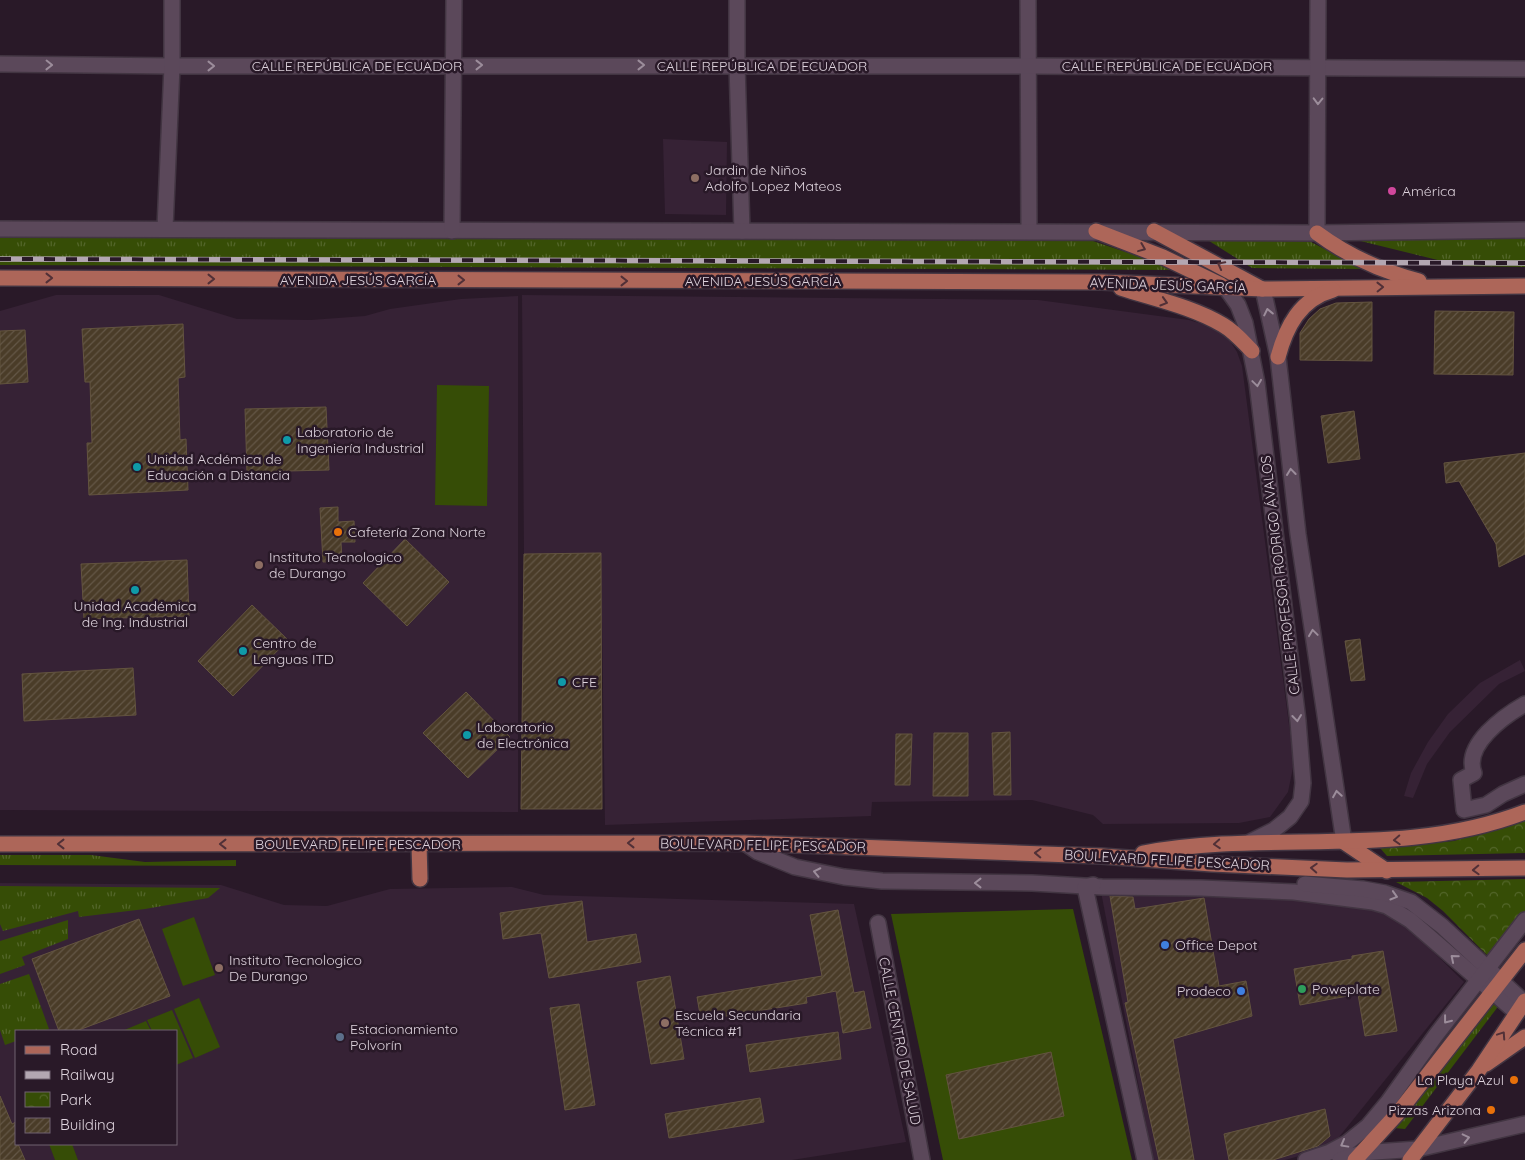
<svg xmlns="http://www.w3.org/2000/svg" width="1525" height="1160" font-family="Quicksand,sans-serif">
<style>
.built{fill:#362235;fill-rule:evenodd}
.grass{fill:url(#grass-tufts)}
.park{fill:url(#park-crowns)}
.garden{fill:#364d06}
.building{fill:url(#building-hatch);stroke:#63543f}
.lines{fill:none;stroke-linecap:round;stroke-linejoin:round}
.minor-casing{stroke:#423542;stroke-width:18}
.major-casing{stroke:#423542;stroke-width:18}
.minor{stroke:#5b485a;stroke-width:15}
.major{stroke:#ad6659;stroke-width:15}
.rail-casing{stroke:#b3a7b2;stroke-width:5.5}
.rail{stroke:#291928;stroke-width:4;stroke-dasharray:11;stroke-linecap:butt}
.oneway{stroke:#9c8d9b}
.oneway2{stroke:#513037}
.education-dot{fill:#8d6e63;stroke:#291928;stroke-width:2}
.hotel-dot{fill:#d1479c;stroke:#291928;stroke-width:2}
.culture-dot{fill:#0f9aa8;stroke:#291928;stroke-width:2}
.food-dot{fill:#e8710a;stroke:#291928;stroke-width:2}
.shop-dot{fill:#3f7fe0;stroke:#291928;stroke-width:2}
.leisure-dot{fill:#2e9e5b;stroke:#291928;stroke-width:2}
.service-dot{fill:#5c6f8a;stroke:#291928;stroke-width:2}
.labels{text-anchor:middle;dominant-baseline:central;stroke-width:5;stroke-linejoin:round;paint-order:stroke}
.street-label{font-size:14px;fill:#ddd2dc;stroke:#291928}
.poi-label{font-size:14px;fill:#ddd2dc;stroke:#291928;text-anchor:start}
</style>
<defs>
<pattern id="grass-tufts" width="24" height="20" patternUnits="userSpaceOnUse" patternTransform="scale(1.25)"><rect width="24" height="20" fill="#364d06"/><path d="M3 7l-1-3M5 7V3M7 7l1-3M15 17l-1-3M17 17v-4M19 17l1-3" fill="none" stroke="#53662a"/></pattern>
<pattern id="park-crowns" width="20" height="18" patternUnits="userSpaceOnUse" patternTransform="scale(1.25)"><rect width="20" height="18" fill="#364d06"/><path d="M2 6a3 3 0 1 1 6 0M12 15a3 3 0 1 1 6 0" fill="none" stroke="#53662a"/></pattern>
<pattern id="building-hatch" width="6" height="6" patternUnits="userSpaceOnUse" patternTransform="scale(1.25)"><rect width="6" height="6" fill="#4a3c28"/><path d="M-1 1l2-2M0 6l6-6M5 7l2-2" fill="none" stroke="#645747"/></pattern>
</defs>
<rect width="100%" height="100%" fill="#291928"/>
<!-- built -->
<g class="built">
<path d="M663,139L727,142L726,215L665,214Z"/>
<path d="M56,295H159L237,319L311,320L365,316L390,309L461,299L518,296V812L0,810V311Z"/>
<path d="M522,295L1038,300L1189,320L1209,326L1220,333L1230,341L1237,352L1242,366L1294,763L1288,792L1270,817L1239,823L1103,824L1093,815L1032,800L872,802L871,816L605,825L601,553L524,554Z"/>
<path d="M1520,660L1525,671L1499,684L1450,732L1427,764L1413,798L1404,796L1411,773L1428,742L1448,714L1480,683Z"/>
<path d="M0,883L221,885L284,905L327,906L390,889L512,887L544,895L854,904L906,1142L792,1160H0ZM16,1031H176V1144H16Z"/>
<path d="M1101,892L1231,895L1362,903L1398,917L1464,982L1331,1147L1285,1160H1153Z"/>
</g>
<!-- grass -->
<g class="grass">
<path d="M1525,234V267L1462,266L1336,235Z"/>
<path d="M1252,235L1311,242L1363,269L1252,268L1206,239Z"/>
<path d="M0,237L1093,241L1179,270L0,265Z"/>
<path d="M0,855H91L145,862L236,860V866L0,865Z"/>
<path d="M0,886L220,888L208,898L145,909L79,917L78,911L3,931L0,924Z"/>
<path d="M68,920V939L22,957L25,965L0,974V941Z"/>
<path d="M29,974L49,1029L42,1031H16V1041L5,1045L0,1030V984Z"/>
<path d="M1493,999L1500,1004L1405,1129L1394,1128Z"/>
</g>
<!-- park -->
<g class="park">
<path d="M1525,820V853L1387,856L1380,848L1454,841Z"/>
<path d="M1525,879V915L1489,957L1443,911L1427,898L1396,882Z"/>
</g>
<!-- garden -->
<g class="garden">
<path d="M437,385L489,386L487,506L435,505Z"/>
<path d="M1073,909L1132,1160H943L891,914Z"/>
<path d="M194,917L215,975L183,986L162,929Z"/>
<path d="M199,998L220,1047L195,1058L174,1009Z"/>
<path d="M172,1010L193,1058L176,1065V1031H152L147,1020Z"/>
<path d="M146,1021L151,1031H122Z"/>
<path d="M49,1144H72L78,1160H55Z"/>
</g>
<!-- building -->
<g class="building">
<path d="M1372,302V361L1300,360V333L1309,319L1320,309L1336,303Z"/>
<path d="M1435,311L1514,312L1513,375L1434,374Z"/>
<path d="M183,324L185,377L178,378L180,440L186,439L188,490L89,495L87,443H92L90,382H85L82,329Z"/>
<path d="M25,330L28,382L0,384V331Z"/>
<path d="M326,407L329,470L247,472L245,409Z"/>
<path d="M1354,411L1360,459L1328,463L1321,416Z"/>
<path d="M1525,453V554L1499,567L1496,544L1459,481L1446,483L1444,463Z"/>
<path d="M338,507V522L354,521L355,542H341L342,561L323,562L320,508Z"/>
<path d="M405,539L449,582L407,626L363,583Z"/>
<path d="M601,553L602,809H521L524,554Z"/>
<path d="M187,560L189,616L84,619L81,564Z"/>
<path d="M252,605L288,640L233,696L198,661Z"/>
<path d="M1360,639L1365,680L1351,681L1345,641Z"/>
<path d="M133,668L136,715L24,721L22,674Z"/>
<path d="M466,692L510,737L468,778L423,733Z"/>
<path d="M1010,732L1011,795H994L992,733Z"/>
<path d="M934,733H968V796H933Z"/>
<path d="M896,734H912L910,785H895Z"/>
<path d="M1110,896L1133,897L1135,909L1204,898L1219,986L1246,981L1252,1016L1173,1039L1194,1160H1159L1125,1003L1128,1002Z"/>
<path d="M582,901L587,942L636,934L641,962L549,978L541,933L503,939L500,913Z"/>
<path d="M838,910L854,993L864,991L871,1028L843,1033L836,991L806,997L807,1003L701,1020L697,997L822,976L810,915Z"/>
<path d="M139,919L170,996L76,1031H59L32,959Z"/>
<path d="M1383,951L1397,1031L1365,1036L1358,994L1300,1005L1294,969L1352,959V956Z"/>
<path d="M670,976L684,1059L651,1064L637,982Z"/>
<path d="M579,1004L595,1105L565,1110L550,1008Z"/>
<path d="M838,1032L841,1059L750,1072L746,1045Z"/>
<path d="M1051,1052L1064,1116L959,1139L946,1075Z"/>
<path d="M0,1096L12,1124L16,1122V1144H18L25,1160H0Z"/>
<path d="M760,1098L764,1122L669,1138L665,1114Z"/>
<path d="M1325,1109L1330,1136L1318,1146L1273,1160H1229L1224,1134Z"/>
</g>
<g class="lines">
<defs>
<g id="minor">
<path d="M737,0V65L742,231"/>
<path d="M1028,0L1029,231"/>
<path d="M0,64L172,66H1028L1525,69"/>
<path d="M165,228L172,66V0"/>
<path d="M0,229L1317,233L1525,230"/>
<path d="M452,231L454,0"/>
<path d="M1317,233L1318,0"/>
<path d="M1226,288L1238,305L1245,323L1257,383L1298,721L1303,783L1301,801L1290,817L1274,830L1250,842"/>
<path d="M1263,289L1278,357L1298,534L1344,842"/>
<path d="M1525,704C1504,716 1463,745 1474,773L1461,780L1464,810L1486,805L1503,794L1525,784"/>
<path d="M745,843L758,852L795,867L844,877L882,881L1032,883L1102,887L1201,888L1294,892L1373,902L1387,906L1410,920L1517,1013"/>
<path d="M1305,884L1363,889L1385,893L1411,902L1442,926L1525,1003"/>
<path d="M1093,885L1085,887L1145,1160"/>
<path d="M878,923L922,1160"/>
<path d="M1306,1160L1330,1152L1347,1143L1368,1126L1388,1102L1436,1035L1525,920"/>
<path d="M1340,1160L1361,1153L1418,1149L1525,1124"/>
</g>
<g id="major">
<path d="M1096,231L1163,257L1221,285"/>
<path d="M1154,231L1262,289"/>
<path d="M1317,233C1348,256 1381,271 1419,281"/>
<path d="M0,278L1101,282L1263,289L1525,286"/>
<path d="M1121,288C1155,299 1193,307 1223,325C1235,332 1243,342 1252,351"/>
<path d="M1278,357C1286,327 1300,299 1333,290"/>
<path d="M1344,842L1387,871"/>
<path d="M0,844L745,843L1101,856L1212,864L1347,870L1525,868"/>
<path d="M419,844L420,879"/>
<path d="M1143,853C1271,829 1400,860 1525,812"/>
<path d="M1486,1064L1525,1037"/>
<path d="M1355,1160L1398,1113L1525,950"/>
<path d="M1410,1160L1479,1070L1525,1001"/>
</g>
</defs>
<!-- minor casing -->
<use href="#minor" class="minor-casing"/>
<!-- major casing -->
<use href="#major" class="major-casing"/>
<!-- minor -->
<use href="#minor" class="minor"/>
<!-- major -->
<use href="#major" class="major"/>
<defs>
<path id="rail" d="M0,259L1525,263"/>
</defs>
<!-- rail casing -->
<use href="#rail" class="rail-casing"/>
<!-- rail -->
<use href="#rail" class="rail"/>
</g>
<!-- one-way arrows -->
<defs><path id="oneway-chevron" d="M-2-3.5L2.5 0L-2 3.5" fill="none" stroke-width="1.6" stroke-linecap="round" stroke-linejoin="round" transform="scale(1.25)"/></defs>
<g class="oneway">
<use href="#oneway-chevron" transform="translate(49 65) rotate(1)"/>
<use href="#oneway-chevron" transform="translate(479 65)"/>
<use href="#oneway-chevron" transform="translate(641 65)"/>
<use href="#oneway-chevron" transform="translate(211 66)"/>
<use href="#oneway-chevron" transform="translate(1318 101) rotate(91)"/>
<use href="#oneway-chevron" transform="translate(1268 312) rotate(-102)"/>
<use href="#oneway-chevron" transform="translate(1257 383) rotate(82)"/>
<use href="#oneway-chevron" transform="translate(1291 472) rotate(-97)"/>
<use href="#oneway-chevron" transform="translate(1313 633) rotate(-98)"/>
<use href="#oneway-chevron" transform="translate(1297 718) rotate(83)"/>
<use href="#oneway-chevron" transform="translate(1337 794) rotate(-99)"/>
<use href="#oneway-chevron" transform="translate(817 872) rotate(-168)"/>
<use href="#oneway-chevron" transform="translate(978 883) rotate(180)"/>
<use href="#oneway-chevron" transform="translate(1394 896) rotate(17)"/>
<use href="#oneway-chevron" transform="translate(1454 958) rotate(-140)"/>
<use href="#oneway-chevron" transform="translate(1447 1020) rotate(128)"/>
<use href="#oneway-chevron" transform="translate(1466 1138) rotate(-13)"/>
<use href="#oneway-chevron" transform="translate(1344 1144) rotate(151)"/>
</g>
<g class="oneway2">
<use href="#oneway-chevron" transform="translate(1142 248) rotate(22)"/>
<use href="#oneway-chevron" transform="translate(1221 265) rotate(-152)"/>
<use href="#oneway-chevron" transform="translate(49 278)"/>
<use href="#oneway-chevron" transform="translate(211 279)"/>
<use href="#oneway-chevron" transform="translate(461 280)"/>
<use href="#oneway-chevron" transform="translate(624 281)"/>
<use href="#oneway-chevron" transform="translate(1380 287) rotate(-1)"/>
<use href="#oneway-chevron" transform="translate(1164 302) rotate(17)"/>
<use href="#oneway-chevron" transform="translate(1397 840) rotate(177)"/>
<use href="#oneway-chevron" transform="translate(631 843) rotate(180)"/>
<use href="#oneway-chevron" transform="translate(61 844) rotate(180)"/>
<use href="#oneway-chevron" transform="translate(223 844) rotate(180)"/>
<use href="#oneway-chevron" transform="translate(1217 844) rotate(176)"/>
<use href="#oneway-chevron" transform="translate(1038 853) rotate(-178)"/>
<use href="#oneway-chevron" transform="translate(1314 868) rotate(-177)"/>
<use href="#oneway-chevron" transform="translate(1476 870) rotate(178)"/>
<use href="#oneway-chevron" transform="translate(1502 1035) rotate(-56)"/>
</g>
<!-- markers -->
<g class="education-dot">
<circle cx="695" cy="178" r="5"/>
<circle cx="259" cy="565" r="5"/>
<circle cx="219" cy="968" r="5"/>
<circle cx="665" cy="1023" r="5"/>
</g>
<circle class="hotel-dot" cx="1392" cy="191" r="5"/>
<g class="culture-dot">
<circle cx="287" cy="440" r="5"/>
<circle cx="137" cy="467" r="5"/>
<circle cx="135" cy="590" r="5"/>
<circle cx="243" cy="651" r="5"/>
<circle cx="562" cy="682" r="5"/>
<circle cx="467" cy="735" r="5"/>
</g>
<g class="food-dot">
<circle cx="338" cy="532" r="5"/>
<circle cx="1514" cy="1080" r="5"/>
<circle cx="1491" cy="1110" r="5"/>
</g>
<g class="shop-dot">
<circle cx="1165" cy="945" r="5"/>
<circle cx="1241" cy="991" r="5"/>
</g>
<circle class="leisure-dot" cx="1302" cy="989" r="5"/>
<circle class="service-dot" cx="340" cy="1037" r="5"/>
<g class="labels">
<!-- street labels -->
<g class="street-label">
<text x="357" y="66">CALLE REPÚBLICA DE ECUADOR</text>
<text x="762" y="66">CALLE REPÚBLICA DE ECUADOR</text>
<text x="1167" y="66">CALLE REPÚBLICA DE ECUADOR</text>
<text x="358" y="280">AVENIDA JESÚS GARCÍA</text>
<text x="763" y="281">AVENIDA JESÚS GARCÍA</text>
<text transform="translate(1168 285) rotate(2)">AVENIDA JESÚS GARCÍA</text>
<text transform="translate(1280 575) rotate(-97)">CALLE PROFESOR RODRIGO ÁVALOS</text>
<text x="358" y="844">BOULEVARD FELIPE PESCADOR</text>
<text transform="translate(763 845) rotate(1)">BOULEVARD FELIPE PESCADOR</text>
<text transform="translate(1167 860) rotate(3)">BOULEVARD FELIPE PESCADOR</text>
<text transform="translate(900 1041) rotate(79)">CALLE CENTRO DE SALUD</text>
</g>
<!-- poi labels -->
<g class="poi-label">
<text x="705" y="170">Jardin de Niños<tspan x="705" dy="16">Adolfo Lopez Mateos</tspan></text>
<text x="1402" y="191">América</text>
<text x="297" y="432">Laboratorio de<tspan x="297" dy="16">Ingeniería Industrial</tspan></text>
<text x="147" y="459">Unidad Acdémica de<tspan x="147" dy="16">Educación a Distancia</tspan></text>
<text x="348" y="532">Cafetería Zona Norte</text>
<text x="269" y="557">Instituto Tecnologico<tspan x="269" dy="16">de Durango</tspan></text>
<text x="135" y="606" text-anchor="middle">Unidad Académica<tspan x="135" dy="16">de Ing. Industrial</tspan></text>
<text x="253" y="643">Centro de<tspan x="253" dy="16">Lenguas ITD</tspan></text>
<text x="572" y="682">CFE</text>
<text x="477" y="727">Laboratorio<tspan x="477" dy="16">de Electrónica</tspan></text>
<text x="1175" y="945">Office Depot</text>
<text x="229" y="960">Instituto Tecnologico<tspan x="229" dy="16">De Durango</tspan></text>
<text x="1312" y="989">Poweplate</text>
<text x="1231" y="991" text-anchor="end">Prodeco</text>
<text x="675" y="1015">Escuela Secundaria<tspan x="675" dy="16">Técnica #1</tspan></text>
<text x="350" y="1029">Estacionamiento<tspan x="350" dy="16">Polvorín</tspan></text>
<text x="1504" y="1080" text-anchor="end">La Playa Azul</text>
<text x="1481" y="1110" text-anchor="end">Pizzas Arizona</text>
</g>
</g>
<!-- legend -->
<rect x="15" y="1030" width="162" height="115" fill="#291928" stroke="#716370"/>
<rect x="25" y="1046" width="25" height="8" fill="#ad6659" stroke="#716370"/>
<text x="60" y="1055" font-size="15" fill="#ddd2dc">Road</text>
<rect x="25" y="1071" width="25" height="8" fill="#b3a7b2" stroke="#716370"/>
<text x="60" y="1080" font-size="15" fill="#ddd2dc">Railway</text>
<rect x="25" y="1092" width="25" height="15" fill="url(#park-crowns)" stroke="#716370"/>
<text x="60" y="1105" font-size="15" fill="#ddd2dc">Park</text>
<rect x="25" y="1118" width="25" height="15" fill="url(#building-hatch)" stroke="#716370"/>
<text x="60" y="1130" font-size="15" fill="#ddd2dc">Building</text>
</svg>
